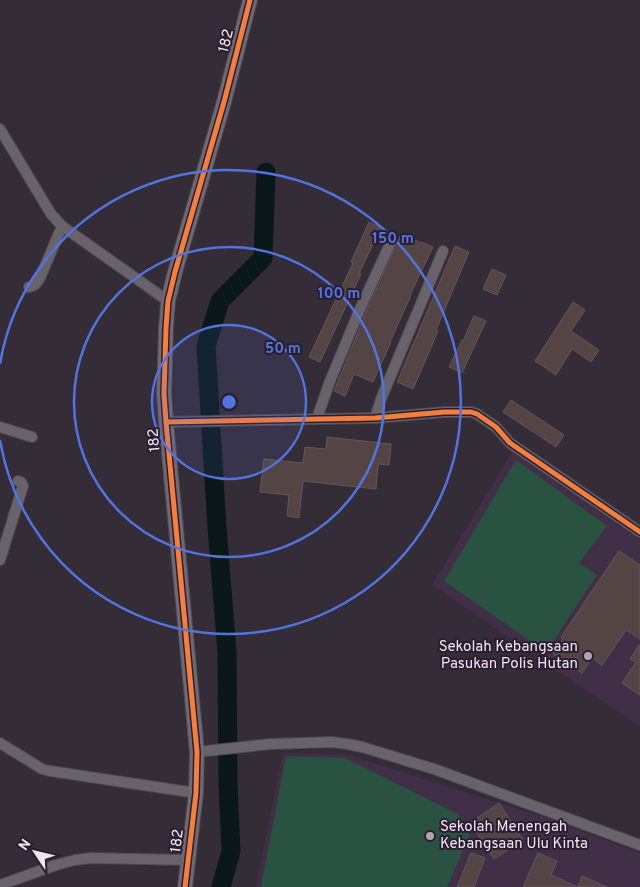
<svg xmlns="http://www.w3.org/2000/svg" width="640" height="887" font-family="Overpass,sans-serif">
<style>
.built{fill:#402f47}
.green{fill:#2a5240}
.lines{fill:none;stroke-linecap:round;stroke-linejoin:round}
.river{stroke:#0b1819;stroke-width:19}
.building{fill:#544444;stroke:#61575a}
.street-casing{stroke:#4e4750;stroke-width:12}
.secondary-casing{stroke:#4e4750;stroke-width:16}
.street{stroke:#68626b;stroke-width:10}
.secondary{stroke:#716870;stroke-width:14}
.cycleway-casing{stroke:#2c1e31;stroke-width:8}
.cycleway{stroke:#f27e40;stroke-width:5}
.ring{fill:none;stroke:#5274de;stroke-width:2.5}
.poi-dot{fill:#aea4b1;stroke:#2c1e31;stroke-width:2}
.labels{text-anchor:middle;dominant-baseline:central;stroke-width:4;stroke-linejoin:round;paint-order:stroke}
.street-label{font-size:15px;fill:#efe5f2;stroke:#2c1e31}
.poi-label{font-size:15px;fill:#efe5f2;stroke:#2c1e31;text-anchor:end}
.centre{fill:#5274de;stroke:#2c1e31;stroke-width:2.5}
.ring-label{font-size:15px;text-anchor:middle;font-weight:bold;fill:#5274de;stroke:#2c1e31;stroke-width:4;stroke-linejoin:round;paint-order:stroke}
</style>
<rect width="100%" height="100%" fill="#342c37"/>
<!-- built -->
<g class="built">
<path d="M512,452L640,540V727L432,585Z"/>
<path d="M283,753L345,754L547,818L640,853V887H256Z"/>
</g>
<!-- green -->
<g class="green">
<path d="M516,460L607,526L579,563L597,575L546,652L444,581Z"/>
<path d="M286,756L345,758L458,814L470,835L447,887H261Z"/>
</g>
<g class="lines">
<!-- river -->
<path class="river" d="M221,887L231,851L228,785L227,652L217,527L206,346L220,301L263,258L266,172"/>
</g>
<!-- building -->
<g class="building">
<path d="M369,222L381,228L359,273L361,274L320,362L309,357L353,263L351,262Z"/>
<path d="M401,234L421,243V242L433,247L410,295H411L390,342H391L373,382L354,374L345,396L334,391L366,312Z"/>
<path d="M455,246L469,252L436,330L438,331L413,389L397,382Z"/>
<path d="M492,269L506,275L497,295L483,289Z"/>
<path d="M573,302L585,310L571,331L599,350L591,362L572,349L556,375L535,361Z"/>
<path d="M474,316L486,321L462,373L449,367L462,340L463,341Z"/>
<path d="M511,400L564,435L556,447L503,412Z"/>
<path d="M327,437L391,444L389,465L378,464L376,489L303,481L299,518L287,516L289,495L260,492L264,459L303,463L305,447L326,449Z"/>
<path d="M619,551L640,565V639L626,630L602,665L592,658L582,673L553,654L563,639L561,637Z"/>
<path d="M640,644V695L622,683L636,662L630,659Z"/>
<path d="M499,803L523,840L494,859L470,823Z"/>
<path d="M471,853L485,858L474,887H457Z"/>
<path d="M538,853L557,861L551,875L578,887L582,876L607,887H523Z"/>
</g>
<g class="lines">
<defs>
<g id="street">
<path d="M0,129L51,214L62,226L168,301"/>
<path d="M29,287C35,286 37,283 40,278L62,226"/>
<path d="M317,418L330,381L360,309L391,242"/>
<path d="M375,418L381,399L443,251"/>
<path d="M166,422L375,418L445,412H471L477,414L496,427L510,443L640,532"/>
<path d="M0,427L32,437"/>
<path d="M0,560L23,486L21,482L18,481"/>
<path d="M0,743L42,769L50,771L196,793"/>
<path d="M197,752L271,744L332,742L347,744L362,747L434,769L640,845"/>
<path d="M0,885L56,865L75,860L91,858L188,860"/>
</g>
<path id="secondary" d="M185,887L196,793L197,752L166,422L164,394L166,328L168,301L175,272L224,102L250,0"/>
</defs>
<!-- street casing -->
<use href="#street" class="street-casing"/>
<!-- secondary casing -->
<use href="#secondary" class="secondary-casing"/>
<!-- street -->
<use href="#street" class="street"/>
<!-- secondary -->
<use href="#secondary" class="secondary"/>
<defs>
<g id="cycleway">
<path d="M166,422L375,418L445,412H471L477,414L496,427L510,443L640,532"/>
<path d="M185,887L196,793L197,752L166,422L164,394L166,328L168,301L175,272L224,102L250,0"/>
</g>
</defs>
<!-- cycleway casing -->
<use href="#cycleway" class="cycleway-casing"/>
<!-- cycleway -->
<use href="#cycleway" class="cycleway"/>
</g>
<!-- distance rings -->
<circle cx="229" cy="402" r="77" fill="#5274de" fill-opacity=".12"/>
<g class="ring">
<circle cx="229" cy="402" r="77"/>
<circle cx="229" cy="402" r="155"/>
<path d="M0 364A232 232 0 1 1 0 440"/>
</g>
<!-- markers -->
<g class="poi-dot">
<circle cx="588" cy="656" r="5"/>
<circle cx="430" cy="836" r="5"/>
</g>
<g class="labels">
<!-- street labels -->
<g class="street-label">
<text transform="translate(227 41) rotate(-76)">182</text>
<text transform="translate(155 440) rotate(-95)">182</text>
<text transform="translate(178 841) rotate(-83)">182</text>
</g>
<!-- poi labels -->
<g class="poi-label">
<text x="578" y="647">Sekolah Kebangsaan<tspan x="578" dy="17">Pasukan Polis Hutan</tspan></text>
<text x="440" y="827" text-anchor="start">Sekolah Menengah<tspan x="440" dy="17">Kebangsaan Ulu Kinta</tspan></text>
</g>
</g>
<circle cx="229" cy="402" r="8" class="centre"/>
<g class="ring-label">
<text x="393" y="243">150 m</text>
<text x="339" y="298">100 m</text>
<text x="283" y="353">50 m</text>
</g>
<!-- north arrow -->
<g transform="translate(35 852) rotate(305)" stroke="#2c1e31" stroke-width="4" paint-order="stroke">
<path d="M0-4L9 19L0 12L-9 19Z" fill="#efe5f2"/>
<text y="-8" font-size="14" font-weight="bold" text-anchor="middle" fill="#efe5f2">N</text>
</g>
</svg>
